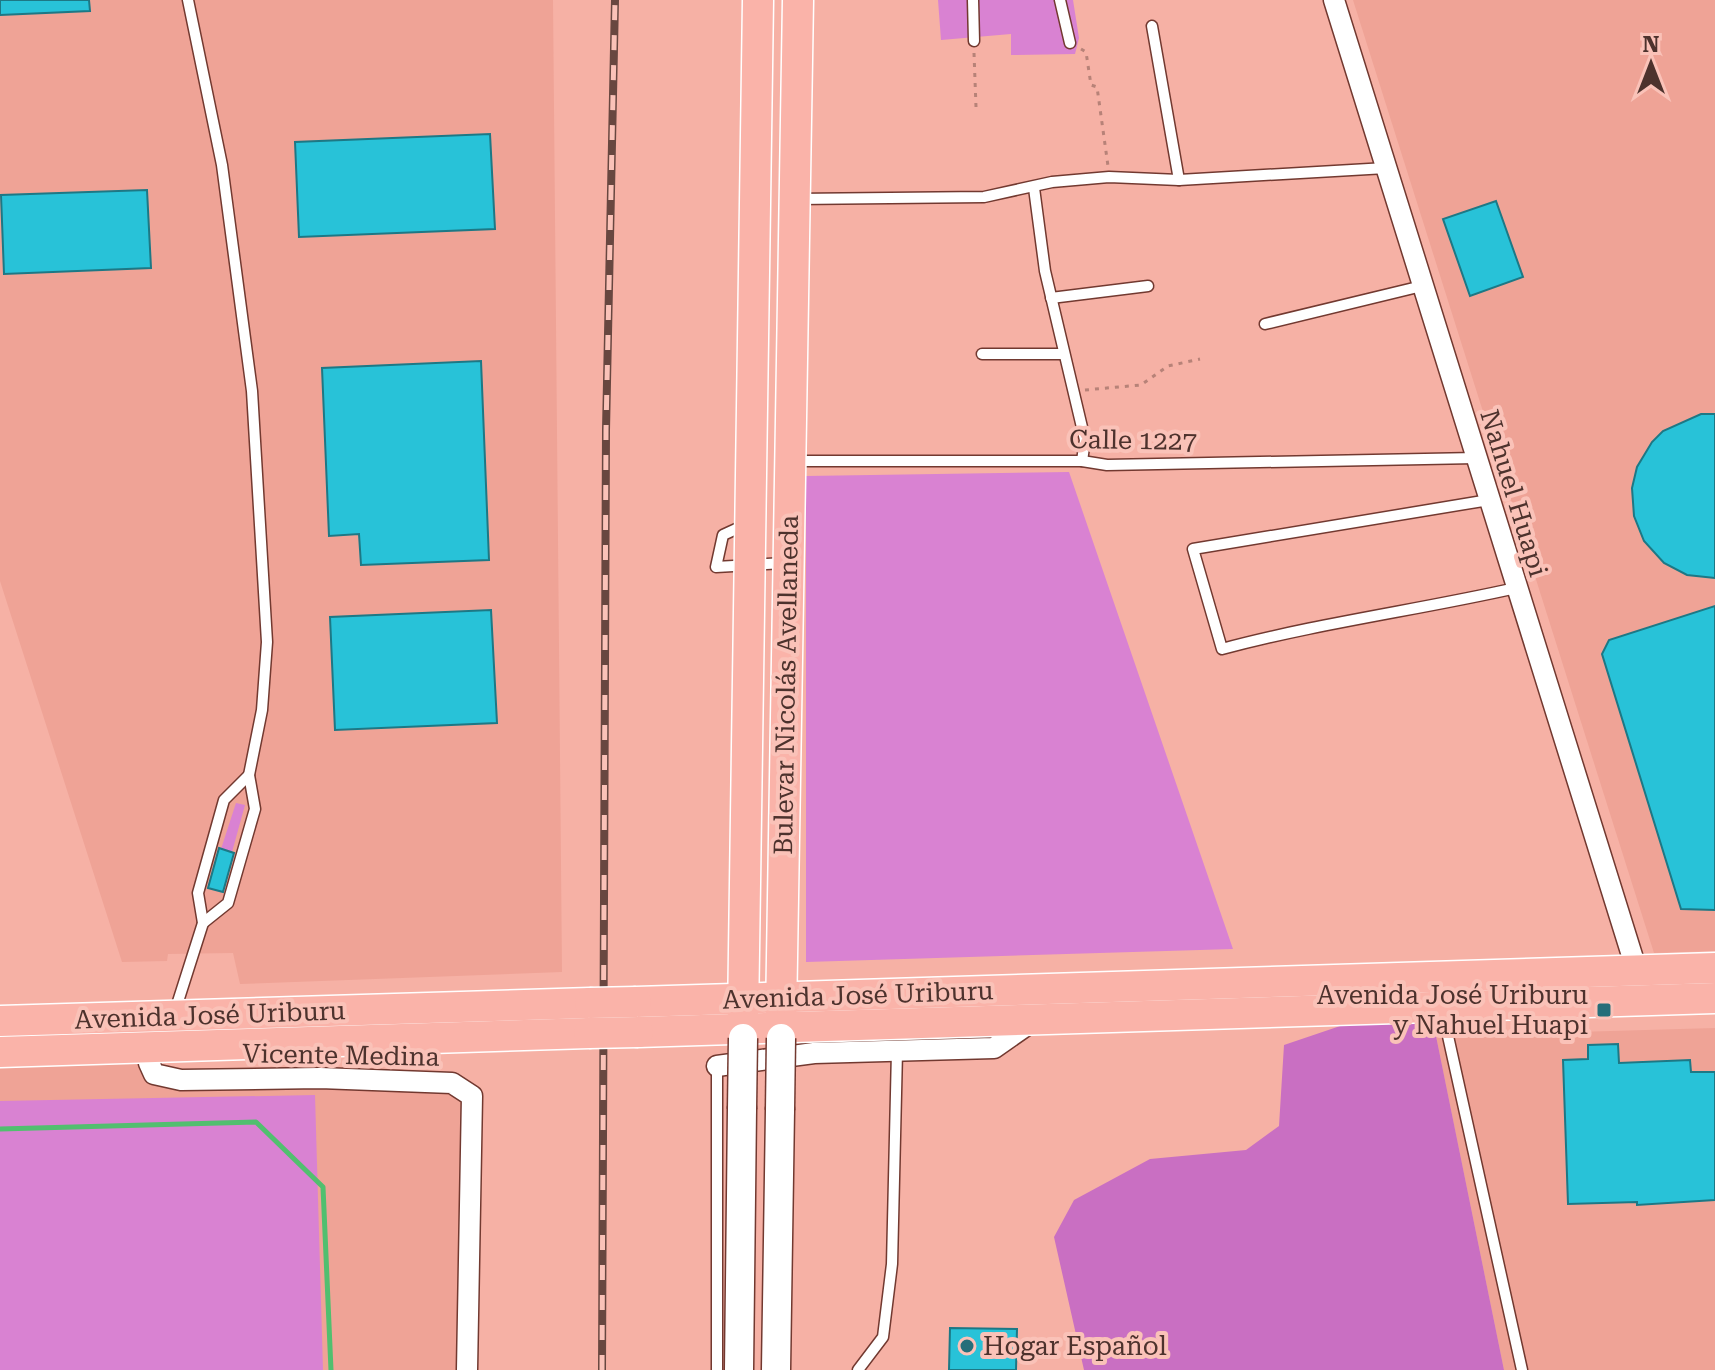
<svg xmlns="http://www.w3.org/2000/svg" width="1715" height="1370" font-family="'Roboto Serif',serif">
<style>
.built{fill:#efa396}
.green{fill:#d982d2}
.forest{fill:#c96fc2}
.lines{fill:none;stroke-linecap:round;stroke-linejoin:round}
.stream{stroke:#51bf6f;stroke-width:5}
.building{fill:#28c2d8;stroke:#1d7885;stroke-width:2}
.lane-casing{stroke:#723930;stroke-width:13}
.street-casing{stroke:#723930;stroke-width:23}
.secondary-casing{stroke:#723930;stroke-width:31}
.primary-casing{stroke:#fff;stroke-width:33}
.path{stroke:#b78278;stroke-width:3;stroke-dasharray:4 6;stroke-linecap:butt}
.lane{stroke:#fff;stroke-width:10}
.street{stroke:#fff;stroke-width:20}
.secondary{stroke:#fff;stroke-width:28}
.primary{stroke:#fab3a9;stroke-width:30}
.rail-casing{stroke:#684740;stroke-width:8}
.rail{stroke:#fac2b8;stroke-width:5;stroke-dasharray:15;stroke-linecap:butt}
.secondary-bridge-casing{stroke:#723930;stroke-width:31;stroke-linecap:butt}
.primary-bridge-casing{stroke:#fff;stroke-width:33;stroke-linecap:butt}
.secondary-bridge{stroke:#fff;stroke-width:28}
.primary-bridge{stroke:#fab3a9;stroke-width:30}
.poi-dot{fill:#256e79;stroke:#fac2b8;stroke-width:3}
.labels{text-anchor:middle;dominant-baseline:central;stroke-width:8;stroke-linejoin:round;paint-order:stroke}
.street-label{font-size:26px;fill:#4d322d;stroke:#fac2b8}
.poi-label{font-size:26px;fill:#4d322d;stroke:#fac2b8;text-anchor:end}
</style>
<rect width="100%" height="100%" fill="#f6b1a5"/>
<!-- built -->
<g class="built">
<path d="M0,0H553L562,972L240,984L233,953L168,954L167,961L122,962L0,581Z"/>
<path d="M1353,0H1715V951L1654,953Z"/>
<path d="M1715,1028V1370H1504L1436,1036Z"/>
<path d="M156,1047L154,1074L452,1083L472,1096L467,1370H0V1052Z"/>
</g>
<!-- green -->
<g class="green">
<path d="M938,0H1073L1079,38L1075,54L1011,55V34L941,40Z"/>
<path d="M1069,472L1233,949L806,962V476Z"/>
<path d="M236,803L245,805L232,852L221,849Z"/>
<path d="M315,1095L323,1370H0V1101Z"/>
</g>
<!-- forest -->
<path class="forest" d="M1381,1019L1424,1025L1436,1036L1504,1370H1084L1054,1237L1074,1200L1150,1159L1246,1150L1279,1126L1284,1045L1349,1023Z"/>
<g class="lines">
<!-- stream -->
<path class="stream" d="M0,1129L256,1122L323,1187L331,1370"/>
</g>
<!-- building -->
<g class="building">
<path d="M0,0H89L90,11L0,15Z"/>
<path d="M490,134L495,229L299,237L295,142Z"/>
<path d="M147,190L151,268L4,274L1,195Z"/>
<path d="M1496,201L1523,277L1470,296L1443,219Z"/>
<path d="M481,361L489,560L361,565L359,534L329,536L322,368Z"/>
<path d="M1701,414H1715V578L1687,575L1664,563L1644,541L1634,516L1632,488L1637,467L1652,442L1663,431Z"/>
<path d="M1715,606V910L1681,909L1602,654L1609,640Z"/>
<path d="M491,610L497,723L335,730L330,617Z"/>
<path d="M219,848L234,853L223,892L208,888Z"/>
<path d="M1618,1044L1619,1063L1690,1060L1691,1072H1715V1200L1637,1205V1202L1568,1204L1563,1060L1588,1059V1045Z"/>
<path d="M950,1328L1017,1329L1016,1370H949Z"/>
</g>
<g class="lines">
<defs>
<g id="lane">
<path d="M188,0L222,165L252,391L267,642L262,710L249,775L255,809L228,903L203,923"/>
<path d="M973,0L974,41"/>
<path d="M1060,0L1070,43"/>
<path d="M1152,26L1179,180"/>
<path d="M1034,188L1045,271L1085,440L1082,461"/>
<path d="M796,199L984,197L1052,182L1109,177L1179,180L1386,168"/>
<path d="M1051,298L1148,286"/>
<path d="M1265,324L1422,286"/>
<path d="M982,354H1064"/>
<path d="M794,461H1082L1107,465L1476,458"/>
<path d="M1489,500L1193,549L1222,649C1319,623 1418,610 1516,588"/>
<path d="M747,524L723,535L716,567L784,563"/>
<path d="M1442,1009L1522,1370"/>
<path d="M175,1011L203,923L198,893L224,800L249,775"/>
<path d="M717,1066V1370"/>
<path d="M858,1370L883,1337L892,1264L897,1051"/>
</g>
<g id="street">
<path d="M1334,0L1640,981"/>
<path d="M162,1037L149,1063L154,1074L181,1080L320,1078L452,1083L472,1096L467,1370"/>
<path d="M717,1066L814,1053L994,1048L1034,1020"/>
</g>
<g id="secondary">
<path d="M739,1370L742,1109"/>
<path d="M776,1370L780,1110"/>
</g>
<g id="primary">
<path d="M636,1002L1715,968"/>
<path d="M781,1018L798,0"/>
<path d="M743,1019L758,0"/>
<path d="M0,1021L590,1003"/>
<path d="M638,1032L1715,998"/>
<path d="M0,1052L589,1033"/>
</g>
</defs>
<!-- lane casing -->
<use href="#lane" class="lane-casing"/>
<!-- street casing -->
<use href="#street" class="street-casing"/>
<!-- secondary casing -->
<use href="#secondary" class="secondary-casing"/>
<!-- primary casing -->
<use href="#primary" class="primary-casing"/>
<!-- path -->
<g class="path">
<path d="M1081,49L1086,52L1091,85L1097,87L1108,166"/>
<path d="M974,53L976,107"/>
<path d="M1085,390L1141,385L1168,366L1200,359"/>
</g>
<!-- lane -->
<use href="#lane" class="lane"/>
<!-- street -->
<use href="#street" class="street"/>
<!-- secondary -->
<use href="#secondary" class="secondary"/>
<!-- primary -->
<use href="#primary" class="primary"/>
<defs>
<path id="rail" d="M602,1370L606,430L615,0"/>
</defs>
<!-- rail casing -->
<use href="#rail" class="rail-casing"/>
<!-- rail -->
<use href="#rail" class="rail"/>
<defs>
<g id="secondary-bridge">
<path d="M742,1109L743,1038"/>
<path d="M780,1110L781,1038"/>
</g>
<g id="primary-bridge">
<path d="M590,1003L636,1002"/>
<path d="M589,1033L638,1032"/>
</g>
</defs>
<!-- secondary-bridge casing -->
<use href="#secondary-bridge" class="secondary-bridge-casing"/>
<!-- primary-bridge casing -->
<use href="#primary-bridge" class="primary-bridge-casing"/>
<!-- secondary-bridge -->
<use href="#secondary-bridge" class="secondary-bridge"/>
<!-- primary-bridge -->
<use href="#primary-bridge" class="primary-bridge"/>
</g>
<!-- markers -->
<g class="poi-dot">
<rect x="1596" y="1002" width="16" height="16" rx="4"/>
<circle cx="967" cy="1346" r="8"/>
</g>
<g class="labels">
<!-- street labels -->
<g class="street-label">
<text transform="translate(1133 440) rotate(1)">Calle 1227</text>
<text transform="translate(1514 493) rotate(73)">Nahuel Huapi</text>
<text transform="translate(786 685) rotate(-89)">Bulevar Nicolás Avellaneda</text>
<text transform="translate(858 995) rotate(-2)">Avenida José Uriburu</text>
<text transform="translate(210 1015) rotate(-2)">Avenida José Uriburu</text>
<text transform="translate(341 1055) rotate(1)">Vicente Medina</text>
</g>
<!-- poi labels -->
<g class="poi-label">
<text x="1588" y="995">Avenida José Uriburu<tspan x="1588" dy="30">y Nahuel Huapi</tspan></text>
<text x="983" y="1346" text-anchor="start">Hogar Español</text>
</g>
</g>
<!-- north arrow -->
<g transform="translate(1651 64)" stroke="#fac2b8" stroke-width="6" paint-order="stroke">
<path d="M0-6L14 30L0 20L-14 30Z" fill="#4d322d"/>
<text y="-12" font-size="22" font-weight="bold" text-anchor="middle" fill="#4d322d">N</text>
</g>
</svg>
